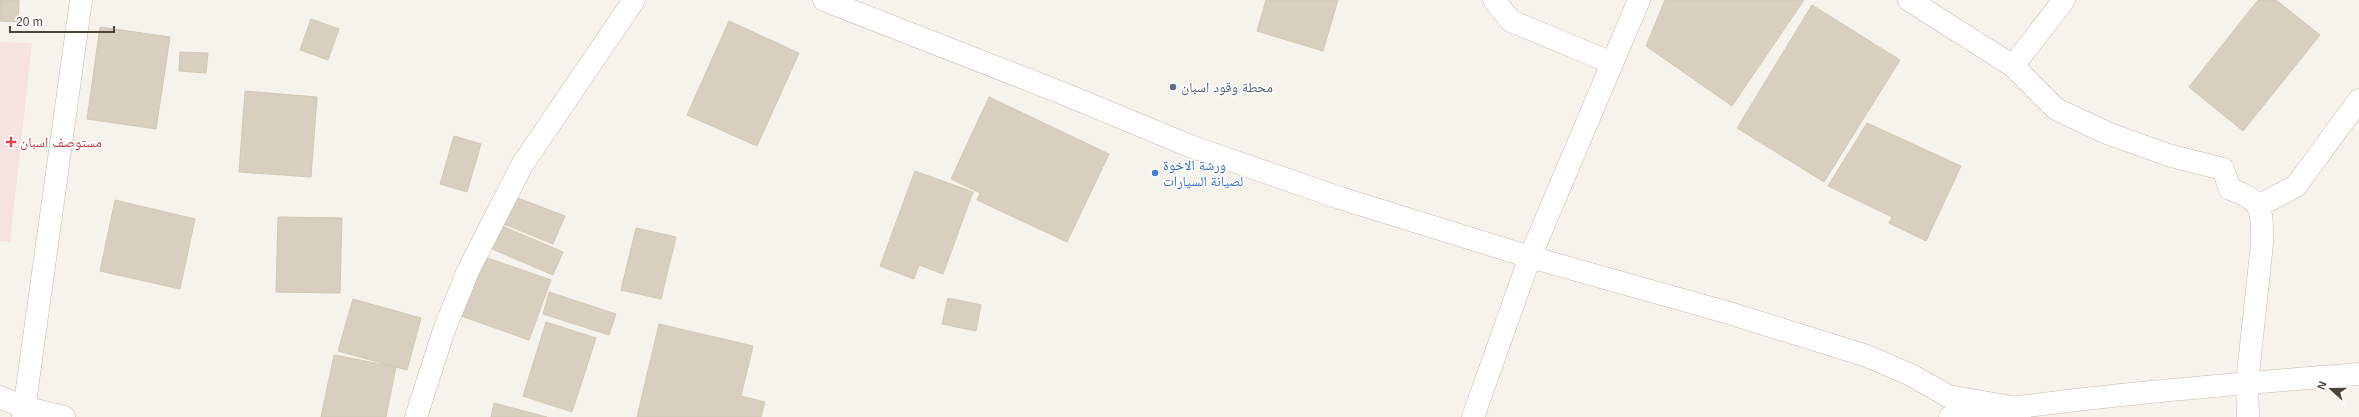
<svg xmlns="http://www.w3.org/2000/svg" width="2359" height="417" font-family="Arial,'Noto Naskh Arabic',sans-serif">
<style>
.medical{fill:#f6e3e0}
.building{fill:#d8cfc1;stroke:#d3c7b4}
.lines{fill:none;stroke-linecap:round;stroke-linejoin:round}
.minor-casing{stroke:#c2bbae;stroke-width:23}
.minor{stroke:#fff;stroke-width:22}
.service-dot{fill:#5c6f8a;stroke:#fff;stroke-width:1.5}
.health-dot{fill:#e0444e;stroke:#fff;stroke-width:1.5}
.shop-dot{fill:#3f7fe0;stroke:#fff;stroke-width:1.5}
.labels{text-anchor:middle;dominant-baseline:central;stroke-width:3;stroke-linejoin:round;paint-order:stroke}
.service-label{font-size:14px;fill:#4e5e75;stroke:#fff;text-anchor:start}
.health-label{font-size:14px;fill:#be3a42;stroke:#fff;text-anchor:start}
.shop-label{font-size:14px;fill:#366cbe;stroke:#fff;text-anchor:start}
</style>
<rect width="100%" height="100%" fill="#f6f3ec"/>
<!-- medical -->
<path class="medical" d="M0,42L32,43L10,242L0,241Z"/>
<!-- building -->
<g class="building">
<path d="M0,0H19L18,22L0,21Z"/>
<path d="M1266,0H1338L1323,51L1257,31Z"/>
<path d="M1665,0H1804L1732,106L1646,46Z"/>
<path d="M2258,0H2276L2320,35L2243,131L2189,87Z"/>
<path d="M1812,5L1900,60L1824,182L1737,128Z"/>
<path d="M311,19L339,29L328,60L300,50Z"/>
<path d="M729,21L799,53L757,146L687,115Z"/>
<path d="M100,27L170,37L156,129L87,119Z"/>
<path d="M180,52L208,53L206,73L179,71Z"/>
<path d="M245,91L317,97L311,177L239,172Z"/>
<path d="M989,97L1109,154L1067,242L977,200L980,193L951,179Z"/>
<path d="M1867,123L1961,166L1926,241L1889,223L1892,217L1828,186Z"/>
<path d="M454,136L481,144L467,192L440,184Z"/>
<path d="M915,171L973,192L943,274L919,265L914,279L880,266Z"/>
<path d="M510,195L565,216L553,244L499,222Z"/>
<path d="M115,200L195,219L180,289L100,271Z"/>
<path d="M278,217L342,218L340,293L276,292Z"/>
<path d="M495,223L563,252L553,275L485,246Z"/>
<path d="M636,228L676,237L661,299L621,290Z"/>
<path d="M482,256L551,280L529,340L461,316Z"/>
<path d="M549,292L616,314L609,335L543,314Z"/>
<path d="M948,298L981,305L976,331L942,324Z"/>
<path d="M353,299L421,318L407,370L338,351Z"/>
<path d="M546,322L596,338L572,412L523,396Z"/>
<path d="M659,324L753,346L741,396L765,402L761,417H637Z"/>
<path d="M334,355L396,367L386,417H321Z"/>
<path d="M494,403L547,417H491Z"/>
</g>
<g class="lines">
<defs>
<g id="minor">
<path d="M824,0L1062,93L1190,146L1340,198L1530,257L1729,313L1867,356L1911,375L1948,396L2012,407L2020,417"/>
<path d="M1494,0L1511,21L1612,63"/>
<path d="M1909,0L2013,66L2056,109L2107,133L2168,155L2223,169L2230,189C2264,201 2262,210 2262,244L2247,383L2248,417"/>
<path d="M2013,66L2064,0"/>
<path d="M2258,206L2296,186L2359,100"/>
<path d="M0,397L23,407L64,417"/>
<path d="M23,417L81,0"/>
<path d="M416,417L444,330L468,271L522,165L634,0"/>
<path d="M1473,417L1530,257L1639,0"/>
<path d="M1950,417C2085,396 2223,385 2359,374"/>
</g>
</defs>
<!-- minor casing -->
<use href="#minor" class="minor-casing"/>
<!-- minor -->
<use href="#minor" class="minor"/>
</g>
<!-- markers -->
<circle class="service-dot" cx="1173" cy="87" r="4"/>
<path class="health-dot" d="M9 136h4v4h4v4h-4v4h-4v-4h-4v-4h4z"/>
<circle class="shop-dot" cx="1155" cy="173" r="4"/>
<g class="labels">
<!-- service labels -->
<g class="service-label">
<text x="1181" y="87">محطة وقود اسبان</text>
</g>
<!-- health labels -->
<g class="health-label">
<text x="20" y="142">مستوصف اسبان</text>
</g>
<!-- shop labels -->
<g class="shop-label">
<text x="1163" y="165">ورشة الاخوة<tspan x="1163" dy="16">لصيانة السيارات</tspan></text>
</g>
</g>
<!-- north arrow -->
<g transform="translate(2331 389) rotate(291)" stroke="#ffffff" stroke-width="3" paint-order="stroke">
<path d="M0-3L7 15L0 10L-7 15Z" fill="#4b4439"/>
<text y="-6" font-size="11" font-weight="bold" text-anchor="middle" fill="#4b4439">N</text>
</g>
<!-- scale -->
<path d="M10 26v6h104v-6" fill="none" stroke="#4b4439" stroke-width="2"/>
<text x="16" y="26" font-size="12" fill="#4b4439" stroke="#ffffff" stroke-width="3" paint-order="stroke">20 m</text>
</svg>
